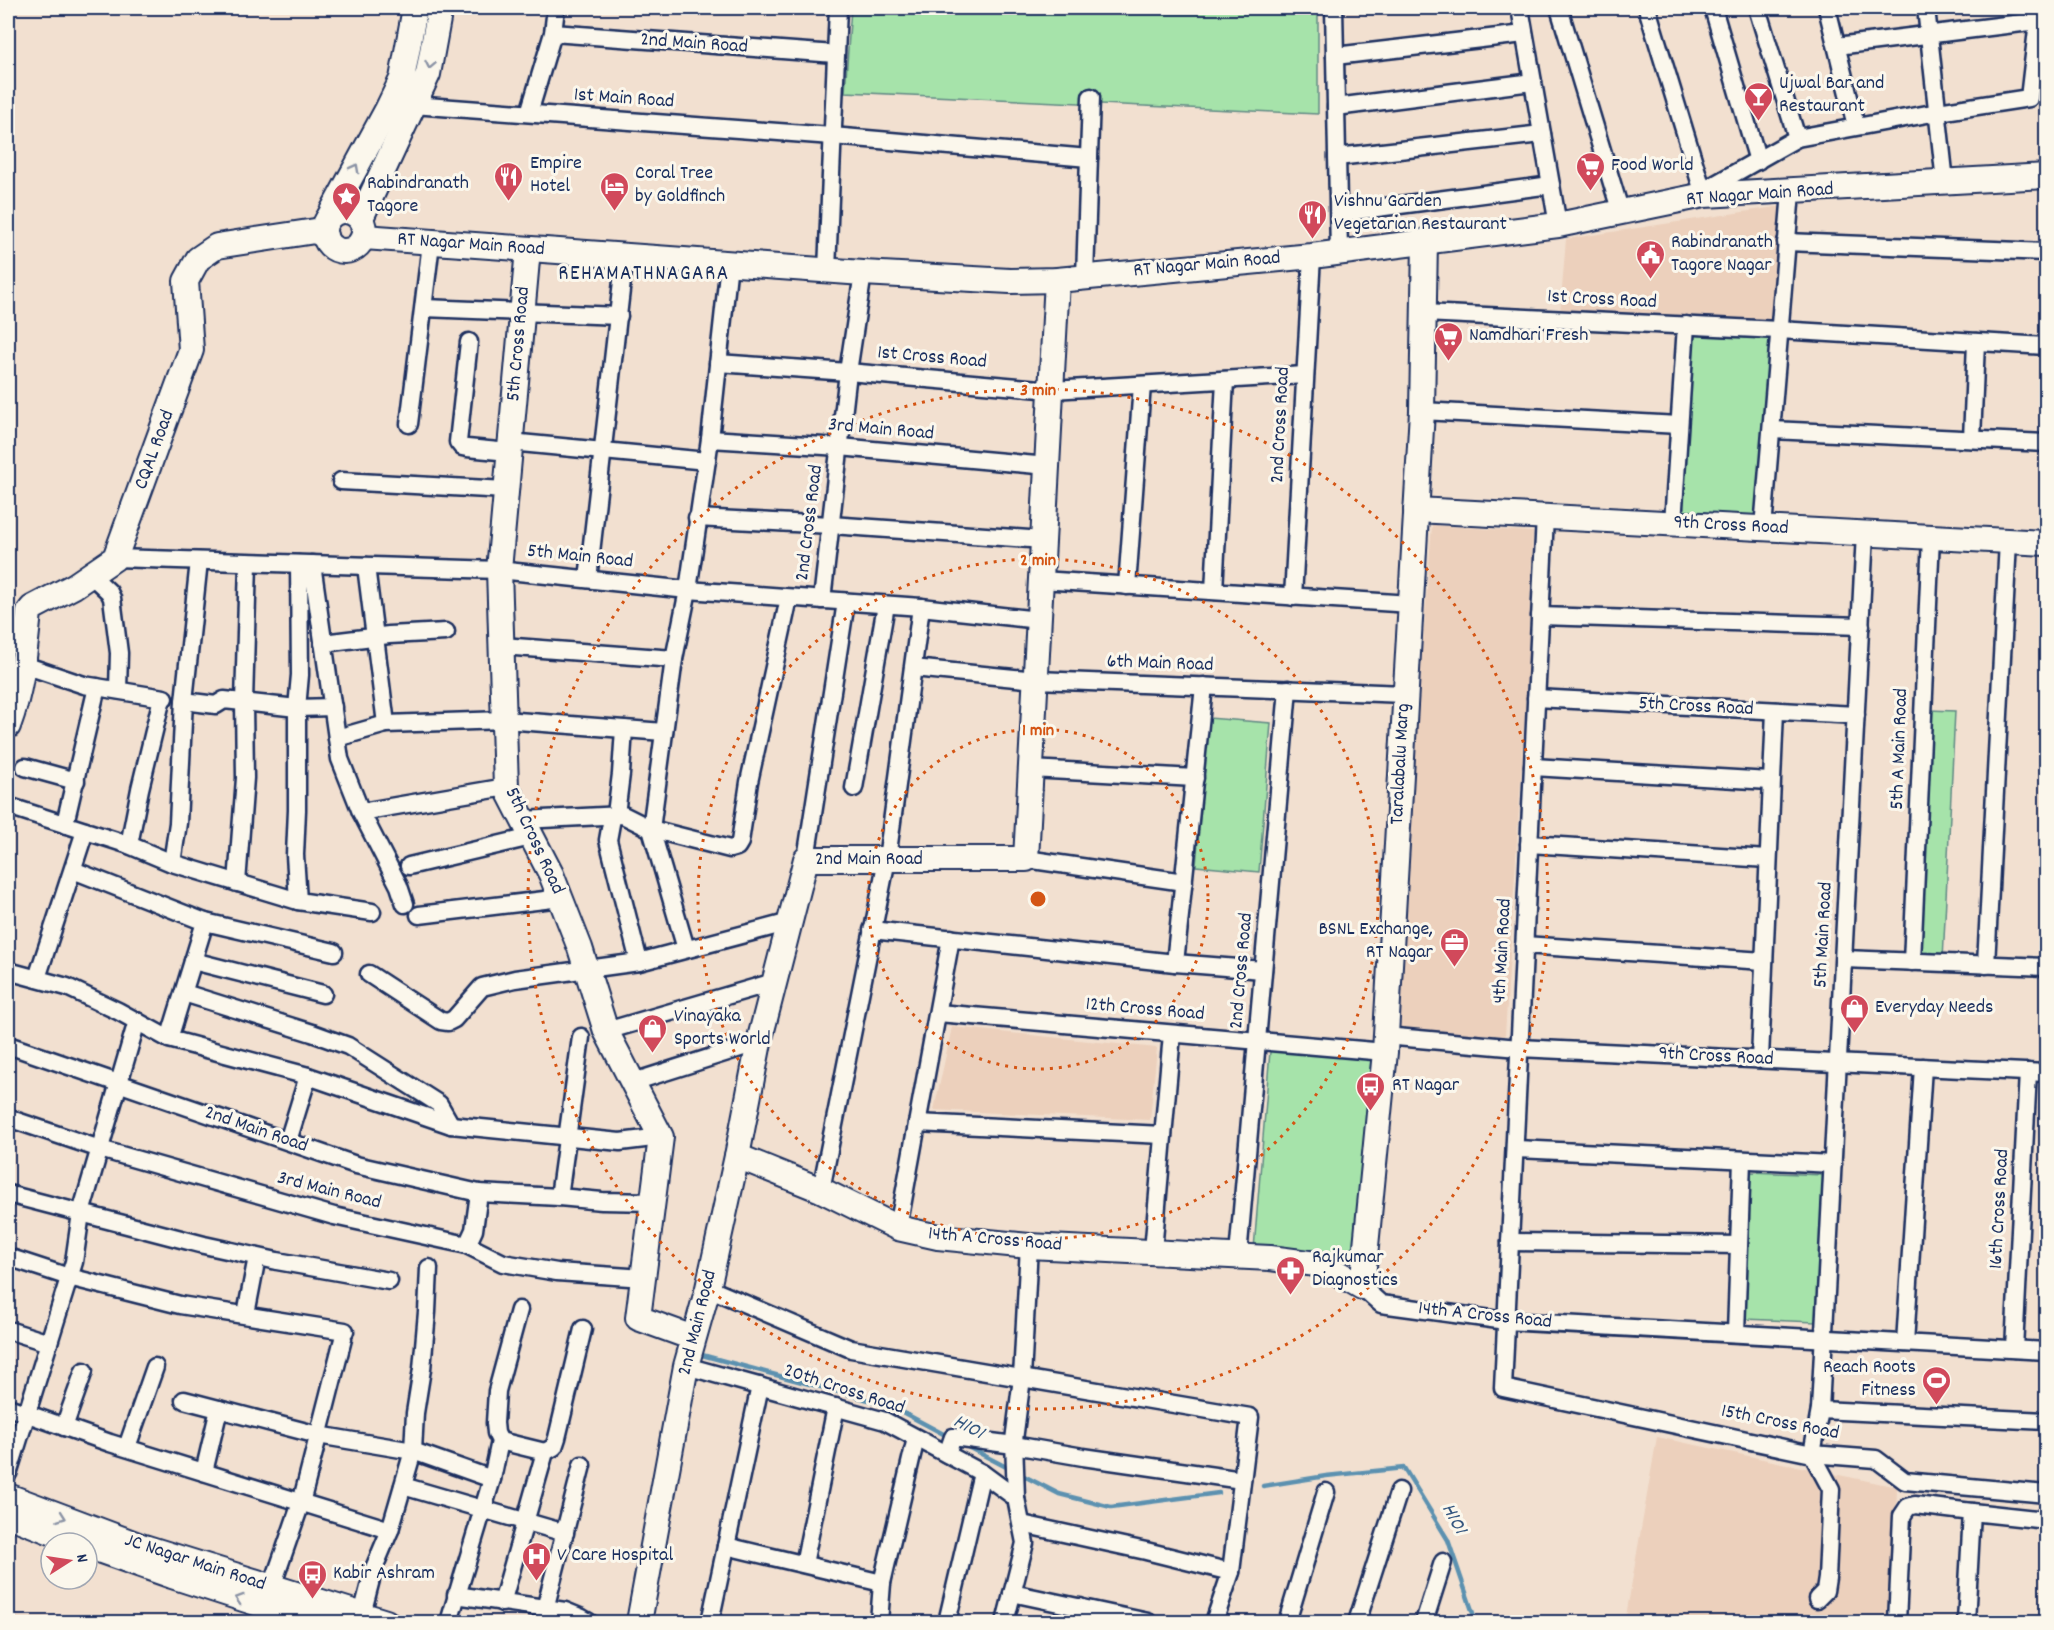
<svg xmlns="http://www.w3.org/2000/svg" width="2054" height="1630" font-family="Dekko,sans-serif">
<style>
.built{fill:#ecd0bc}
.green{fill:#a6e3aa;stroke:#608984;stroke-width:1.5}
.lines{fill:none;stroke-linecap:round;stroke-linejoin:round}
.stream{stroke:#5b91b0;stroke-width:4.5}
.street-casing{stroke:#1b2f5e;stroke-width:21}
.secondary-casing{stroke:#1b2f5e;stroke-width:28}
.street{stroke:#fbf7ec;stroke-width:16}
.secondary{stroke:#fbf7ec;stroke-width:24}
.oneway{stroke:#8b93a5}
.ring{fill:none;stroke:#d45514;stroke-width:3;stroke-dasharray:3 6}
.labels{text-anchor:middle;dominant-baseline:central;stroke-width:6;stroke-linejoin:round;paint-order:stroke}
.street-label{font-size:20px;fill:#1b2f5e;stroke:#fbf7ec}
.poi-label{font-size:20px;fill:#1b2f5e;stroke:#fbf7ec;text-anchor:start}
.neighbourhood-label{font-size:21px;letter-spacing:1.5px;fill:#1b2f5e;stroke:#fbf7ec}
.water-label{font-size:21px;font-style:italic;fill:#365880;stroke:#fbf7ec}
.centre{fill:#d45514;stroke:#fbf7ec;stroke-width:3}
.ring-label{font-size:18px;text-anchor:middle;font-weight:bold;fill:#d45514;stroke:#fbf7ec;stroke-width:6;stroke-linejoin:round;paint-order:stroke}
</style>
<rect width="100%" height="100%" fill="#f2e0d0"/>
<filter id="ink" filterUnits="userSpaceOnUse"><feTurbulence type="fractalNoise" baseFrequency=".0167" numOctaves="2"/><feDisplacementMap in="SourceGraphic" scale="12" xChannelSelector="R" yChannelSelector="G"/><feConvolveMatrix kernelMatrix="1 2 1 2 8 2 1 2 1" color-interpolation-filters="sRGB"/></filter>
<g filter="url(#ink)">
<!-- built -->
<g class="built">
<path d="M1782,206L1770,327L1560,313L1566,239Z"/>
<path d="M1432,525L1533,532L1528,665L1505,1036L1393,1028Z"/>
<path d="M952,1027L1157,1048L1150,1120L934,1110Z"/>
<path d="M1657,1437L1897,1487L1893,1622H1625Z"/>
</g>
<!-- green -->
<g class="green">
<path d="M851,8H1318V114L845,92Z"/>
<path d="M1694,332L1770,337L1758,517L1682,512Z"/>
<path d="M1929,710L1955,711L1943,960L1917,958Z"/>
<path d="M1208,718L1271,723L1259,872L1196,866Z"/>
<path d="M1270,1051L1371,1059L1355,1258L1254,1249Z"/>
<path d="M1751,1172L1823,1175L1816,1322L1743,1319Z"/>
</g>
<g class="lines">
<!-- stream -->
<g class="stream">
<path d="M702,1355L891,1406L949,1437"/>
<path d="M964,1445L1010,1469"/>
<path d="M1020,1474L1059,1494L1111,1507L1219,1493"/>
<path d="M1263,1486L1326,1476L1404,1468L1448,1540L1476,1622"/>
</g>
<defs>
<g id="street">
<path d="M1334,8L1339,252"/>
<path d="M1520,8L1558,225"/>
<path d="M1559,8L1621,213"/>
<path d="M1647,8L1704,195L1712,186L1797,138L1938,112L2029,98L2038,21L2046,8"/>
<path d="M1713,8L1758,161"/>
<path d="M1757,8L1797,138"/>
<path d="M1827,8L1856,126"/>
<path d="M1926,8L1945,182"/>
<path d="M553,33L835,54"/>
<path d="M1837,46L2038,21"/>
<path d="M1335,56L1524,34"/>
<path d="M413,105L832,136L1089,158"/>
<path d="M1336,107L1533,82"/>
<path d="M529,113L553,33L556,8"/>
<path d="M1337,157L1542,134"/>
<path d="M1339,213L1551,185"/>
<path d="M1786,242L2046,252"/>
<path d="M827,270L838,8"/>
<path d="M1085,277L1091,97"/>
<path d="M424,308L619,316"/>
<path d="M1424,313L1779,330L2046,346"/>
<path d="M469,342L458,442L462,447L467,448L509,452"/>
<path d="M718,363L848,372L1052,390L1305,375"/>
<path d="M1422,411L1679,425"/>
<path d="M409,424L431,243"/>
<path d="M1772,430L2046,443"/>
<path d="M710,439L840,447L1048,466"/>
<path d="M1972,439L1976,342"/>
<path d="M510,442L707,461"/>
<path d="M341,481L506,490"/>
<path d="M1545,516L1503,1388L1812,1454L1876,1459L1905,1481L2046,1494"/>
<path d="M697,518L831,525L1043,540"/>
<path d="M1673,523L1686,325"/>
<path d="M1763,528L1791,192"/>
<path d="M115,558L499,570L688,590L921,607L1039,620"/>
<path d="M312,564L340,759L361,812L399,886L405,904"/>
<path d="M366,566L386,724"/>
<path d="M91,575L109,592L112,598L119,653L118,690"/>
<path d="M588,579L625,255"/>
<path d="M1041,580L1411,604"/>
<path d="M1127,586L1142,385"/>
<path d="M1214,591L1225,380"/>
<path d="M1293,597L1312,256"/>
<path d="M822,600L848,372L863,273"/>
<path d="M1540,616L1861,626"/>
<path d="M323,643L389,635L446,632"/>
<path d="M502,646L674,659"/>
<path d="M24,665L84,685L164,698"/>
<path d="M913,668L1036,680L1405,694"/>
<path d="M1536,698L1856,715"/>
<path d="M184,701L216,705L224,700L297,708L333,707"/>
<path d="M624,729L621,774L616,814L612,818L608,840L639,962L790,922"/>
<path d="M337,738L386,724L504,720L664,732"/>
<path d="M25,767L76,781"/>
<path d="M1533,767L1770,781"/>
<path d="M1031,769L1195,778"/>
<path d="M854,788L886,605"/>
<path d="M8,806L129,845L172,863L298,901L372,912"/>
<path d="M361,812L506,787"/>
<path d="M522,820L623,815L651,829L730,849L737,847L740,842L749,782L789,598"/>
<path d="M66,825V819L97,687"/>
<path d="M1529,844L1768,859"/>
<path d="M129,845L140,789L162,698"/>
<path d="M806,859L846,602"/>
<path d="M1026,859L1184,882"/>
<path d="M172,863L178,823L184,701L199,561"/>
<path d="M409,866L531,837"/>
<path d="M73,870L205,922L169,1039"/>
<path d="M237,883L245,778L244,702L248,563"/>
<path d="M298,901L295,855L297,810V708L300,675L299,564"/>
<path d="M419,915L561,898"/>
<path d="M205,922L334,952"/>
<path d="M872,930L1175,963L1263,970"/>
<path d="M1524,945L1764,961"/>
<path d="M686,949L651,829L674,659L688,590L710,439L729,263"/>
<path d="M1844,959L2046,967"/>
<path d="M193,961L323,994"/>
<path d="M1912,962L1931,537"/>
<path d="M1175,963L1204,686"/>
<path d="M1986,965L2008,541"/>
<path d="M8,971L67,987L118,1011L169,1039L308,1076L451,1125L620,1142L661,1137"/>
<path d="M369,974L441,1021L448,1022L454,1019L482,987L515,979L639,962"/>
<path d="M37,978L85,831"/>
<path d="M184,993L312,1033L348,1046L439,1104L451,1125"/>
<path d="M938,1013L1385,1052"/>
<path d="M606,1031L774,982"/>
<path d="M1385,1036L1519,1048L2046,1073"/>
<path d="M8,1045L356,1165L479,1193L559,1197L602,1201L653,1202"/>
<path d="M1760,1059L1775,711"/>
<path d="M633,1082L759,1042"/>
<path d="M8,1118L100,1149L334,1216L467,1245L503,1263L557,1272L644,1278"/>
<path d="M917,1123L1163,1135"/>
<path d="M288,1141L308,1076"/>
<path d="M1515,1149L1833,1164"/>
<path d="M821,1190L887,859L921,607"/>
<path d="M8,1194L204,1245L277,1261L389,1281"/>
<path d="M559,1197L581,1037"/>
<path d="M898,1228L951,938"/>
<path d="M1510,1242L1739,1245"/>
<path d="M467,1245L474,1230L479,1193"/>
<path d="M1153,1251L1172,1034"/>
<path d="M1238,1256L1288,689"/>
<path d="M8,1257L69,1277L180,1305L345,1331"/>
<path d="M1362,1287L1381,1304L1506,1321L2046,1351"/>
<path d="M708,1288L851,1349L1250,1417L1231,1572L1214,1622"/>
<path d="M246,1314L257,1257"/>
<path d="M8,1330L49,1343"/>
<path d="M1736,1333L1742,1160"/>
<path d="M1905,1343L1923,1067"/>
<path d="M2014,1349L2028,1072"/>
<path d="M686,1366L885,1421L982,1473L1016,1498L1025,1543L1005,1622"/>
<path d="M184,1400L318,1435L413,1451L492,1479"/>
<path d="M8,1407L110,1443L390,1530"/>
<path d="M1820,1410L2046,1421"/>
<path d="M64,1427L84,1371"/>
<path d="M500,1441L545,1452"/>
<path d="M127,1447L155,1367"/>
<path d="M947,1454L953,1437L1014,1445L1083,1457L1242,1480"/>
<path d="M204,1472L219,1409"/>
<path d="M8,1474L74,1262L81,1213L137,1021"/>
<path d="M403,1486L565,1533"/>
<path d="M1016,1498L1014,1440L1022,1378L1029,1246"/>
<path d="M1022,1524L1146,1551L1231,1572"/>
<path d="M726,1546L882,1583"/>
<path d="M804,1564L836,1407"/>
<path d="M1012,1593L1148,1622"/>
<path d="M269,1595L301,1503L343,1339"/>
<path d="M456,1595L565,1611L582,1618L589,1622"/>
<path d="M1817,1599L1825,1591L1827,1578L1831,1489L1812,1454L1820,1410L1865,533"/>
<path d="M502,1603L545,1452L554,1447L557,1438L583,1329"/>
<path d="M545,1609L582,1465"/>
<path d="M360,1622L374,1568L390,1530L413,1451L415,1413L422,1369L427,1312L429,1268"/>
<path d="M449,1622L492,1479L500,1441L496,1433L495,1423L497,1391L519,1310"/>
<path d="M710,1622L760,1386"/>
<path d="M879,1622L882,1583L916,1438"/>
<path d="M947,1622L982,1473"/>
<path d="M1076,1622L1080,1607"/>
<path d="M1287,1622L1326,1492"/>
<path d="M1357,1622L1399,1491"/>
<path d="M1424,1622L1443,1562"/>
<path d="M1897,1622L1902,1516L1908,1507L1915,1505L1972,1512"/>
<path d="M1966,1622L1972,1512L2046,1520"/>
</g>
<g id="secondary">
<circle cx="344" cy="231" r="20"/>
<path d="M361,218L428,74L440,8"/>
<path d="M328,219L387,110L402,79L415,8"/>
<path d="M364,237L863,273L1010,281L1057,280L1312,256L1558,225L1704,195L2046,176"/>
<path d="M528,249L499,570L506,787L551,874L580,948L606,1031L661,1137L638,1318L693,1338"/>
<path d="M1416,510L2046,543"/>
<path d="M8,726C22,689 25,651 29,612L32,608L74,586L115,558L191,350L186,281L198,259L217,246L315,231L325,236"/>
<path d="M737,1156L821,1190L898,1228L938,1237L1029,1246L1270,1258L1324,1265L1362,1287L1385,1052L1422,411L1425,241"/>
<path d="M8,1496L141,1546L386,1622"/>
<path d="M8,1515L79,1543"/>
<path d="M87,1546L172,1576L315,1622"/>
<path d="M639,1622L686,1366L708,1288L737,1156L759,1042L806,859H1026L1057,280"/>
</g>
</defs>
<!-- street casing -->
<use href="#street" class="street-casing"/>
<!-- secondary casing -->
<use href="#secondary" class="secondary-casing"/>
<!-- street -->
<use href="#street" class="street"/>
<!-- secondary -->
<use href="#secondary" class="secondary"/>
</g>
<!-- one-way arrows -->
<defs><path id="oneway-chevron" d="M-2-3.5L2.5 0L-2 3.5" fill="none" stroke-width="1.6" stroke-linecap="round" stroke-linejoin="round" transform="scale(1.5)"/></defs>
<g class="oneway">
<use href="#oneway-chevron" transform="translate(430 65) rotate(101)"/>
<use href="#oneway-chevron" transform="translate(355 168) rotate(-62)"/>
<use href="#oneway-chevron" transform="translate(62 1517) rotate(20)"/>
<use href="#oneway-chevron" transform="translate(239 1599) rotate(-162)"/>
</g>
</g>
<!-- distance rings -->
<g class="ring">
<circle cx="1038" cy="899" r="170"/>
<circle cx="1038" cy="899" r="340"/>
<circle cx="1038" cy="899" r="510"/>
</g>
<!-- icons -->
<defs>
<symbol id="bar-pin" viewBox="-11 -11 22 30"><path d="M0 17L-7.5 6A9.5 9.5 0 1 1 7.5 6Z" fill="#d1495b" stroke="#fbf7ec"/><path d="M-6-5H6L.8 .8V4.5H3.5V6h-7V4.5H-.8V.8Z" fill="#fff"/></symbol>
<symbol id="supermarket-pin" viewBox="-11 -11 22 30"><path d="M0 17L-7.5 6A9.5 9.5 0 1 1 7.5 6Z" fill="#d1495b" stroke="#fbf7ec"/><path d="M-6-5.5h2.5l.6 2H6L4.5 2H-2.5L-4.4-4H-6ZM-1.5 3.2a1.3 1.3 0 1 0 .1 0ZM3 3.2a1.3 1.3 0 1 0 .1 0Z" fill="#fff"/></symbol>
<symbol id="restaurant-pin" viewBox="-11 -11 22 30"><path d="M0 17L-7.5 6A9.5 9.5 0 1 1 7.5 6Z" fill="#d1495b" stroke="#fbf7ec"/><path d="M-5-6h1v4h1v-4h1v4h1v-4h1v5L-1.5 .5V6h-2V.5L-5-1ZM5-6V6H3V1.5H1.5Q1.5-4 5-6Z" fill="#fff"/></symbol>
<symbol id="hotel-pin" viewBox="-11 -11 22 30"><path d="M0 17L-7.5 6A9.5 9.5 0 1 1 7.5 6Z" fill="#d1495b" stroke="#fbf7ec"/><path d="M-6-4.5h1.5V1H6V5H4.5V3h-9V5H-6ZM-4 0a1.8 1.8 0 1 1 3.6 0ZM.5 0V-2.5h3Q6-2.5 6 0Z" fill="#fff"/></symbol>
<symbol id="sight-pin" viewBox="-11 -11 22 30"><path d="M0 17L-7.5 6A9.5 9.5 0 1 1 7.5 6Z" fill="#d1495b" stroke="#fbf7ec"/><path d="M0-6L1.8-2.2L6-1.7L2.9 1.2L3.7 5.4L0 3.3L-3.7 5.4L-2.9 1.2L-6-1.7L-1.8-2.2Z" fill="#fff"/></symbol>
<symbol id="civic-pin" viewBox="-11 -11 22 30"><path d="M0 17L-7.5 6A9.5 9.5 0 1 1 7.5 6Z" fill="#d1495b" stroke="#fbf7ec"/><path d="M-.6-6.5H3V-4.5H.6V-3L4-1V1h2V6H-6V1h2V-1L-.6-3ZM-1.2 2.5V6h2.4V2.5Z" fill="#fff"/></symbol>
<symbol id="office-pin" viewBox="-11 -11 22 30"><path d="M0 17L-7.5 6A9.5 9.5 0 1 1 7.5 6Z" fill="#d1495b" stroke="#fbf7ec"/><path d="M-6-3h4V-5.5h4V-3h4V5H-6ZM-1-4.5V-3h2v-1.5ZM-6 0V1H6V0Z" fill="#fff"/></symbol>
<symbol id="shop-pin" viewBox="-11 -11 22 30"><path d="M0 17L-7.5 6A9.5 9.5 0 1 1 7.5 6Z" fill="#d1495b" stroke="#fbf7ec"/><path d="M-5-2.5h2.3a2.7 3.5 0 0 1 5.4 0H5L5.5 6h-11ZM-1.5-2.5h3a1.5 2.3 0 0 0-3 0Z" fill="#fff"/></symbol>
<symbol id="bus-pin" viewBox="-11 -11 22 30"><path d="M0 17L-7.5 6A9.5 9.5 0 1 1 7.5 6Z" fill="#d1495b" stroke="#fbf7ec"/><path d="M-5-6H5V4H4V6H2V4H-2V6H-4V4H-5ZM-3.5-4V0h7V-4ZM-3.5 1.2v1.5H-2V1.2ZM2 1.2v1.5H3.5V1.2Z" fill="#fff"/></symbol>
<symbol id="pharmacy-pin" viewBox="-11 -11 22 30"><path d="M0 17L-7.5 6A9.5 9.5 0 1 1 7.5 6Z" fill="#d1495b" stroke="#fbf7ec"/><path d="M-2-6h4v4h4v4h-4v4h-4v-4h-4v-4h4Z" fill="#fff"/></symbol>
<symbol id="stadium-pin" viewBox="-11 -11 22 30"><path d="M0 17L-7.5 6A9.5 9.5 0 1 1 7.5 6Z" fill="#d1495b" stroke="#fbf7ec"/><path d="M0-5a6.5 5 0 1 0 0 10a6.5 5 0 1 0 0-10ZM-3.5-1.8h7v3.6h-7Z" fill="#fff"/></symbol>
<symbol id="hospital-pin" viewBox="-11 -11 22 30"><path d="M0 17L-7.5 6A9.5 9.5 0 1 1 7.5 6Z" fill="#d1495b" stroke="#fbf7ec"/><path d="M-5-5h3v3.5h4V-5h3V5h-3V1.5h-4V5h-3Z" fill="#fff"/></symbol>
</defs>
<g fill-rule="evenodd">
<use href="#bar-pin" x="1742" y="80" width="33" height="45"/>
<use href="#supermarket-pin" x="1574" y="150" width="33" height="45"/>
<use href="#restaurant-pin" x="492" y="160" width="33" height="45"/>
<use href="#hotel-pin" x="598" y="170" width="33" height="45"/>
<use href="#sight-pin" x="330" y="180" width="33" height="45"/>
<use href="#restaurant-pin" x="1296" y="198" width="33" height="45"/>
<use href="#civic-pin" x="1634" y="238" width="33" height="45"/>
<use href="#supermarket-pin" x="1432" y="320" width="33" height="45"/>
<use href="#office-pin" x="1438" y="926" width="33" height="45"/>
<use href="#shop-pin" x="1838" y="992" width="33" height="45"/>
<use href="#shop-pin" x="636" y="1012" width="33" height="45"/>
<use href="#bus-pin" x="1354" y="1070" width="33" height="45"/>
<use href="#pharmacy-pin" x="1274" y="1254" width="33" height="45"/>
<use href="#stadium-pin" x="1920" y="1364" width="33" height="45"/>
<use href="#hospital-pin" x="520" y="1540" width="33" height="45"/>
<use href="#bus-pin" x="296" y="1558" width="33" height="45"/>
</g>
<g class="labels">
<!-- street labels -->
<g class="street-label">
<text transform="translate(694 44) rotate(4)">2nd Main Road</text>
<text transform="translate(624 99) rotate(4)">1st Main Road</text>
<text transform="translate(1760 195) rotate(-4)">RT Nagar Main Road</text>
<text transform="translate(471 245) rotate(4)">RT Nagar Main Road</text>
<text transform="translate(1207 265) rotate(-5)">RT Nagar Main Road</text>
<text transform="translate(1602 300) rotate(3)">1st Cross Road</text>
<text transform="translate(519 344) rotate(-85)">5th Cross Road</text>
<text transform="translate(932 358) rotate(5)">1st Cross Road</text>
<text transform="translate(1281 425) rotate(-87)">2nd Cross Road</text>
<text transform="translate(881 430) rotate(5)">3rd Main Road</text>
<text transform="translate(155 450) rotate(-70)">CQAL Road</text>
<text transform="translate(810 523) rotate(-83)">2nd Cross Road</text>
<text transform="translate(1731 526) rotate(3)">9th Cross Road</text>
<text transform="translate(580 557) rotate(6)">5th Main Road</text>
<text transform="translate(1160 664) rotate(2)">6th Main Road</text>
<text transform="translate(1696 707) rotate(3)">5th Cross Road</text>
<text transform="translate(1900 749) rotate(-88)">5th A Main Road</text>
<text transform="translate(1401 764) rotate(-87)">Taralabalu Marg</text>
<text transform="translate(534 841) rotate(65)">5th Cross Road</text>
<text x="869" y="860">2nd Main Road</text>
<text transform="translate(1824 935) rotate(-87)">5th Main Road</text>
<text transform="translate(1503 951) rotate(-87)">4th Main Road</text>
<text transform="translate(1242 971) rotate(-85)">2nd Cross Road</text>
<text transform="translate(1145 1010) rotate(5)">12th Cross Road</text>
<text transform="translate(1716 1057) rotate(3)">9th Cross Road</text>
<text transform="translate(256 1130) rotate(19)">2nd Main Road</text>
<text transform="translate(329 1191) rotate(14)">3rd Main Road</text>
<text transform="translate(2000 1209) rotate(-87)">16th Cross Road</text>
<text transform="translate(995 1240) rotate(5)">14th A Cross Road</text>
<text transform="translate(1485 1316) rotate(6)">14th A Cross Road</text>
<text transform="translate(698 1323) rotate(-76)">2nd Main Road</text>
<text transform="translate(844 1390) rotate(18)">20th Cross Road</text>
<text transform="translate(1780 1423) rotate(11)">15th Cross Road</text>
<text transform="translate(195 1563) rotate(18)">JC Nagar Main Road</text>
</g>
<!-- poi labels -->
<g class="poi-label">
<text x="1779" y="84">Ujwal Bar and<tspan x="1779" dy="23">Restaurant</tspan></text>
<text x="530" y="164">Empire<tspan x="530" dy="23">Hotel</tspan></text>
<text x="1611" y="166">Food World</text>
<text x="635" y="174">Coral Tree<tspan x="635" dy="23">by Goldfinch</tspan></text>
<text x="367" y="184">Rabindranath<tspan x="367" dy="23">Tagore</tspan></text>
<text x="1334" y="202">Vishnu Garden<tspan x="1334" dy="23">Vegetarian Restaurant</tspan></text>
<text x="1671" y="243">Rabindranath<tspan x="1671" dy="23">Tagore Nagar</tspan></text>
<text x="1469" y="336">Namdhari Fresh</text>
<text x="1433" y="930" text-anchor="end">BSNL Exchange,<tspan x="1433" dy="23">RT Nagar</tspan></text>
<text x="1875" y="1008">Everyday Needs</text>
<text x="674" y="1017">Vinayaka<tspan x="674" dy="23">Sports World</tspan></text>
<text x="1392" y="1086">RT Nagar</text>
<text x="1312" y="1258">Rajkumar<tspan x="1312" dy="23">Diagnostics</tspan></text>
<text x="1916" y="1368" text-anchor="end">Reach Roots<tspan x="1916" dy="23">Fitness</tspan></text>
<text x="557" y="1556">V Care Hospital</text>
<text x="333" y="1574">Kabir Ashram</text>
</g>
<!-- neighbourhood labels -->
<g class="neighbourhood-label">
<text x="644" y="275">REHAMATHNAGARA</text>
</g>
<!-- water labels -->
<g class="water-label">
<text transform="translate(968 1428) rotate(28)">H101</text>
<text transform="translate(1453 1519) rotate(61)">H101</text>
</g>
</g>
<circle cx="1038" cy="899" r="9" class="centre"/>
<g class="ring-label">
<text x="1038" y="395">3 min</text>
<text x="1038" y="565">2 min</text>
<text x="1038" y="735">1 min</text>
</g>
<!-- margin -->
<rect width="2054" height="1630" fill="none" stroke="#fbf7ec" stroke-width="30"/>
<rect x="15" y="15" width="2024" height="1600" fill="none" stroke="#1b2f5e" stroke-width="2" filter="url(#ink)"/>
<!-- north arrow -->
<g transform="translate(69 1561) rotate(78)"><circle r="28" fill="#fbf7ec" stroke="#a1a7b3" stroke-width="1.5"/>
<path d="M0-4.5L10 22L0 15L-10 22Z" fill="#d1495b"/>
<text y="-9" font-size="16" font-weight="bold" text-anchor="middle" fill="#1b2f5e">N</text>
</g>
</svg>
